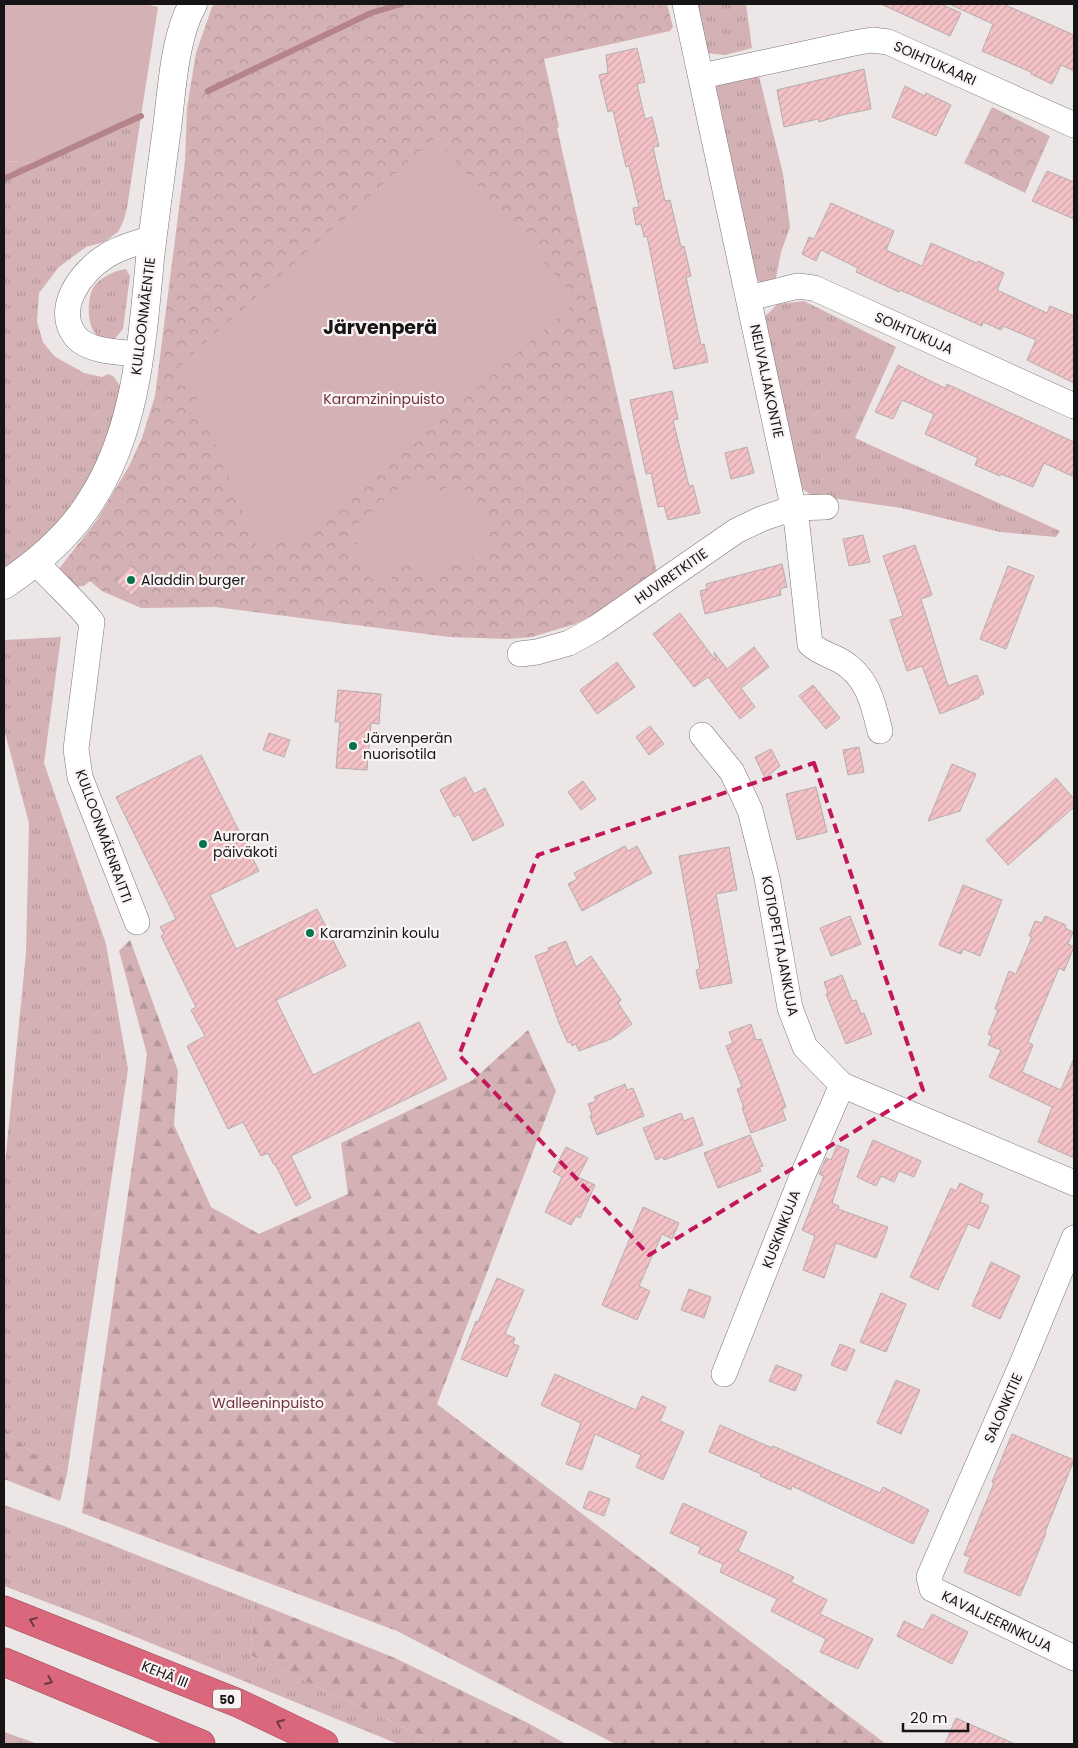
<svg xmlns="http://www.w3.org/2000/svg" width="1078" height="1748" font-family="Poppins,sans-serif">
<style>
.grass{fill:url(#grass-tufts)}
.forest{fill:url(#forest-firs)}
.park{fill:url(#park-crowns)}
.garden{fill:#d3b1b4}
.lines{fill:none;stroke-linecap:round;stroke-linejoin:round}
.stream{stroke:#b4848a;stroke-width:6}
.building{fill:url(#building-hatch);stroke:#b4aeae}
.street-casing{stroke:#7b7676;stroke-width:26}
.secondary-casing{stroke:#7b7676;stroke-width:29}
.highway-casing{stroke:#954a57;stroke-width:29}
.street{stroke:#fff;stroke-width:25}
.secondary{stroke:#fff;stroke-width:28}
.highway{stroke:#da677b;stroke-width:28}
.oneway{stroke:#6e3942}
.marked{fill:none;stroke:#c2185b;stroke-width:4;stroke-dasharray:10 6;stroke-linejoin:round}
.poi-dot{fill:#08754e;stroke:#faf3f4;stroke-width:2}
.labels{text-anchor:middle;dominant-baseline:central;stroke-width:4.5;stroke-linejoin:round;paint-order:stroke}
.shield{fill:#faf3f4;stroke:#5a5757;stroke-width:1}
.shield-label{font-size:12px;font-weight:bold;fill:#161414}
.street-label{font-size:14px;fill:#161414;stroke:#faf3f4}
.park-label{font-size:14px;fill:#70313c;stroke:#faf3f4}
.poi-label{font-size:14px;fill:#161414;stroke:#faf3f4;text-anchor:start}
.district-label{font-size:19px;font-weight:bold;fill:#161414;stroke:#faf3f4}
</style>
<defs>
<pattern id="grass-tufts" width="24" height="20" patternUnits="userSpaceOnUse" patternTransform="scale(1.25)"><rect width="24" height="20" fill="#d3b1b4"/><path d="M3 7l-1-3M5 7V3M7 7l1-3M15 17l-1-3M17 17v-4M19 17l1-3" fill="none" stroke="#b4979a"/></pattern>
<pattern id="forest-firs" width="22" height="20" patternUnits="userSpaceOnUse" patternTransform="scale(1.25)"><rect width="22" height="20" fill="#d3b1b4"/><path d="M5 1l3.5 6h-7zM16 11l3.5 6h-7z" fill="#b4979a"/></pattern>
<pattern id="park-crowns" width="20" height="18" patternUnits="userSpaceOnUse" patternTransform="scale(1.25)"><rect width="20" height="18" fill="#d3b1b4"/><path d="M2 6a3 3 0 1 1 6 0M12 15a3 3 0 1 1 6 0" fill="none" stroke="#b4979a"/></pattern>
<pattern id="building-hatch" width="6" height="6" patternUnits="userSpaceOnUse" patternTransform="scale(1.25)"><rect width="6" height="6" fill="#f4c1c6"/><path d="M-1 1l2-2M0 6l6-6M5 7l2-2" fill="none" stroke="#d0a5a9"/></pattern>
</defs>
<rect width="100%" height="100%" fill="#ede6e7"/>
<!-- grass -->
<g class="grass">
<path d="M692,4H746L752,48L725,55L706,53Z"/>
<path d="M758,72L783,174L790,227L781,252L775,283H762L752,276L715,89L718,82Z"/>
<path d="M141,116L127,208L123,222L118,232L104,242L86,247L59,267L39,293L37,322L43,342L54,356L84,373L102,377L108,374L113,376L121,387L103,454L79,498L54,530L4,572V161L37,163Z"/>
<path d="M126,269L130,276L123,329L113,341C107,340 99,337 95,333C87,324 87,299 93,288C100,277 114,271 126,269Z"/>
<path d="M804,301L896,347L855,438L1060,531L1056,537L1000,532L901,508L811,495L801,488L761,320L778,304Z"/>
<path d="M61,637L44,763L106,944L128,1069L67,1474L32,1453L4,1428V1174L26,953L29,823L4,729V640Z"/>
<path d="M4,1505L64,1526L255,1602L250,1655L439,1744H398L99,1622L4,1586Z"/>
<path d="M4,1732L38,1744H4Z"/>
</g>
<!-- forest -->
<g class="forest">
<path d="M130,940L178,1071L174,1125L211,1207L259,1234L348,1194L341,1143L473,1080L528,1030L556,1091L437,1404L886,1744H615L397,1631L82,1513L138,1125L147,1054L119,951Z"/>
<path d="M4,1428L32,1453L67,1474L60,1501L4,1479Z"/>
<path d="M255,1602L395,1658L526,1722L566,1744H439L250,1655Z"/>
</g>
<!-- park -->
<g class="park">
<path d="M215,4H667L673,27L670,31L544,59L559,127L557,128L657,573L616,603L575,624L532,637L508,639L449,637L215,607L141,608L102,591L90,581L84,586L71,587L58,570L97,520L129,466L142,438L155,396L185,161L187,108L196,53L212,7Z"/>
<path d="M992,107L1050,136L1025,193L964,163Z"/>
</g>
<!-- garden -->
<g class="garden">
<path d="M4,4H145L158,7L141,116L37,163L4,161Z"/>
<path d="M435,138L566,287L558,293L570,307L295,548L283,533L260,553L182,363Z"/>
<path d="M419,471L437,494L457,480C466,492 480,504 486,517C506,558 450,566 423,574C413,561 408,564 394,572L389,587L383,588C367,576 356,565 351,545L364,542L356,525Z"/>
</g>
<g class="lines">
<!-- stream -->
<g class="stream">
<path d="M208,91L371,13L401,4"/>
<path d="M4,179L141,116"/>
</g>
</g>
<!-- building -->
<g class="building">
<path d="M881,4H941L961,13L950,36Z"/>
<path d="M949,4H1003L1074,35V71L1061,65L1052,84L1031,74V72L982,51L993,24Z"/>
<path d="M637,48L645,82L637,84L645,119L652,117L659,146L653,147L665,201L670,200L681,247L684,246L691,276L686,277L701,345L704,344L708,362L674,369L647,236L644,237L641,224L636,225L633,208L639,207L629,166L626,167L613,110L608,112L599,75L608,73L606,55Z"/>
<path d="M864,69L871,109L842,115L819,122L818,119L784,127L777,90Z"/>
<path d="M905,86L925,96L926,93L951,105L936,136L892,117Z"/>
<path d="M1047,171L1074,182V219L1032,201Z"/>
<path d="M831,203L894,231L886,250L922,266L931,243L977,263L978,261L1004,273L997,290L1047,313L1050,306L1074,316V383L1027,360L1036,340L1003,326L1001,330L983,322L982,326L900,290L899,292L856,272L858,268L821,250L816,261L802,254L809,237L814,239Z"/>
<path d="M898,365L945,388L947,384L1074,442V477L1044,463L1033,487L1001,474L1000,476L975,465L978,458L925,434L934,414L902,400L893,419L875,412Z"/>
<path d="M672,391L678,419L673,420L689,486L693,485L700,513L668,520L664,506L658,507L651,473L646,474L630,400Z"/>
<path d="M747,447L754,473L731,479L725,453Z"/>
<path d="M863,535L870,562L849,566L843,539Z"/>
<path d="M915,545L932,595L921,599L948,686L977,675L984,694L979,696V698L940,714L922,666L907,671L890,620L903,616L883,556Z"/>
<path d="M782,564L787,587L780,589L781,595L705,614L700,591L707,589L706,584Z"/>
<path d="M130,565L146,579L132,596L116,582Z"/>
<path d="M1008,566L1034,576L1006,649L980,639Z"/>
<path d="M680,613L716,661L714,652L727,669L754,647L769,667L741,688L755,707L740,719L708,677L694,687L653,634Z"/>
<path d="M617,662L635,687L597,714L580,690Z"/>
<path d="M813,685L840,718L826,729L799,696Z"/>
<path d="M338,690L381,694L379,724L371,723L367,770L336,768L340,722H335Z"/>
<path d="M650,726L664,744L649,755L636,737Z"/>
<path d="M269,733L290,740L284,757L263,750Z"/>
<path d="M859,747L864,772L848,775L843,750Z"/>
<path d="M771,749L780,766L765,778L755,757Z"/>
<path d="M201,755L259,871L210,895L236,949L317,909L346,966L276,1000L313,1075L419,1022L447,1079L291,1156L311,1198L296,1206L275,1164L274,1165L268,1153L261,1156L243,1122L228,1129L187,1046L205,1036L191,1010L196,1007L161,936L164,934L160,927L176,919L116,797Z"/>
<path d="M952,764L976,774L960,811L928,821Z"/>
<path d="M465,777L474,794L485,788L504,825L473,841L459,814L454,817L440,790Z"/>
<path d="M1056,778L1074,799V807L1008,865L986,840Z"/>
<path d="M583,781L596,799L581,810L568,792Z"/>
<path d="M816,787L827,832L797,840L786,794Z"/>
<path d="M625,846L628,851L637,846L652,873L582,911L568,884L577,879L574,873Z"/>
<path d="M729,847L737,890L716,894L732,983L700,989L696,970L700,969L679,856Z"/>
<path d="M963,885L1002,900L980,956L963,949L961,954L939,945Z"/>
<path d="M850,916L861,944L831,956L820,928Z"/>
<path d="M1045,916L1066,925L1065,928L1073,932L1068,944L1074,947L1064,971L1059,968L1028,1042L1033,1045L1022,1072L1061,1090L1074,1058V1158L1038,1142L1052,1107L989,1077L1001,1050L988,1045L992,1036L988,1034L998,1010L995,1009L1009,971L1016,974L1032,937L1029,936L1035,921L1042,923Z"/>
<path d="M566,941L576,967L591,956L621,1000L618,1003L632,1024L611,1039L579,1051L576,1044L572,1046L571,1042L568,1043L559,1023L535,956L549,951L548,948Z"/>
<path d="M842,975L852,1001L856,1000L861,1014L864,1013L872,1034L846,1044L826,994L828,993L824,982Z"/>
<path d="M751,1024L756,1040L761,1039L786,1107L782,1109L786,1120L751,1133L742,1108H744L737,1089L742,1087L726,1046L733,1043L729,1032Z"/>
<path d="M625,1084L627,1090L633,1088L644,1116L597,1135L590,1116L592,1115L588,1104L596,1101L594,1097Z"/>
<path d="M681,1113L684,1121L693,1117L703,1145L664,1160L663,1157L656,1160L643,1128Z"/>
<path d="M750,1135L763,1166L759,1167L761,1171L718,1188L704,1153Z"/>
<path d="M873,1140L921,1161L914,1177L899,1171L894,1182L881,1176L876,1186L857,1177Z"/>
<path d="M837,1145L849,1150L832,1203L839,1206L838,1209L888,1227L876,1258L836,1243L824,1278L803,1270L815,1236L802,1230L824,1176L819,1174L826,1158L831,1160Z"/>
<path d="M566,1147L588,1158L578,1177L595,1185L580,1218L576,1216L571,1225L545,1212L562,1177L553,1172Z"/>
<path d="M960,1183L983,1194L980,1202L989,1206L979,1229L968,1224L938,1290L910,1277L951,1188L956,1191Z"/>
<path d="M643,1207L679,1223L672,1239L662,1234L639,1286L650,1291L637,1320L602,1305Z"/>
<path d="M991,1262L1020,1276L1000,1319L972,1306Z"/>
<path d="M497,1278L524,1290L505,1334L515,1338L513,1344L519,1346L507,1377L461,1359L476,1321L478,1322Z"/>
<path d="M689,1289L711,1297L704,1318L681,1310Z"/>
<path d="M881,1293L906,1304L886,1352L860,1342Z"/>
<path d="M840,1344L855,1350L846,1371L831,1365Z"/>
<path d="M776,1365L802,1375L795,1391L769,1381Z"/>
<path d="M555,1374L636,1410L642,1396L666,1407L660,1421L684,1432L663,1480L636,1467L641,1455L595,1434L582,1470L566,1464L581,1423L541,1405Z"/>
<path d="M896,1380L920,1390L901,1434L877,1423Z"/>
<path d="M720,1425L772,1448L773,1446L880,1493L883,1487L929,1510L913,1544L792,1486L791,1490L760,1476L761,1474L709,1452Z"/>
<path d="M1012,1434L1074,1460L1045,1532L1046,1533L1020,1596L964,1572L970,1557L964,1555L994,1483L992,1482Z"/>
<path d="M589,1491L610,1499L604,1516L583,1508Z"/>
<path d="M683,1503L747,1532L738,1551L794,1577L791,1582L827,1600L820,1614L873,1639L858,1669L820,1652L826,1639L771,1611L777,1599L720,1572L723,1564L698,1553L701,1547L670,1533Z"/>
<path d="M932,1614L968,1632L952,1664L897,1636L904,1621L923,1630Z"/>
<path d="M956,1718L1015,1744H945Z"/>
</g>
<g class="lines">
<defs>
<g id="street">
<path d="M685,4L797,525L810,644C822,654 828,654 841,661C868,677 873,703 880,731"/>
<path d="M702,76L854,43L872,40L888,42L1074,125"/>
<path d="M749,298L798,286L814,288L1074,406"/>
<path d="M138,354C120,352 89,352 76,337C53,309 81,272 106,256C119,247 138,243 152,238"/>
<path d="M36,562C54,583 75,600 92,622L76,749L80,777L137,922"/>
<path d="M520,654L537,652L569,643L596,628L736,531L761,519L793,508L826,507"/>
<path d="M702,735L732,772L750,810L767,878L790,1008L805,1047L842,1085L1074,1183"/>
<path d="M1074,1238L1024,1359L929,1577L932,1589L1074,1658"/>
<path d="M724,1374L801,1179L842,1085"/>
</g>
<path id="secondary" d="M4,585C37,563 71,534 92,499C137,428 142,341 150,259C155,216 161,172 167,128C172,90 174,38 193,4"/>
<g id="highway">
<path d="M4,1610L238,1703L324,1744"/>
<path d="M4,1662L201,1744"/>
</g>
</defs>
<!-- street casing -->
<use href="#street" class="street-casing"/>
<!-- secondary casing -->
<use href="#secondary" class="secondary-casing"/>
<!-- highway casing -->
<use href="#highway" class="highway-casing"/>
<!-- street -->
<use href="#street" class="street"/>
<!-- secondary -->
<use href="#secondary" class="secondary"/>
<!-- highway -->
<use href="#highway" class="highway"/>
</g>
<!-- one-way arrows -->
<defs><path id="oneway-chevron" d="M-2-3.5L2.5 0L-2 3.5" fill="none" stroke-width="1.6" stroke-linecap="round" stroke-linejoin="round" transform="scale(1.25)"/></defs>
<g class="oneway">
<use href="#oneway-chevron" transform="translate(33 1621) rotate(-158)"/>
<use href="#oneway-chevron" transform="translate(49 1681) rotate(23)"/>
<use href="#oneway-chevron" transform="translate(280 1723) rotate(-155)"/>
</g>
<!-- marked area -->
<path class="marked" d="M814,763L923,1090L649,1255L459,1055L538,855Z"/>
<!-- markers -->
<g class="poi-dot">
<circle cx="131" cy="580" r="5"/>
<circle cx="353" cy="746" r="5"/>
<circle cx="203" cy="844" r="5"/>
<circle cx="310" cy="933" r="5"/>
</g>
<g class="labels">
<!-- shield labels -->
<rect class="shield" x="213" y="1689.5" width="28" height="19" rx="4"/>
<g class="shield-label">
<text x="227" y="1699">50</text>
</g>
<!-- street labels -->
<g class="street-label">
<text transform="translate(935 63) rotate(24)">SOIHTUKAARI</text>
<text transform="translate(143 316) rotate(-83)">KULLOONMÄENTIE</text>
<text transform="translate(914 333) rotate(24)">SOIHTUKUJA</text>
<text transform="translate(767 381) rotate(78)">NELIVALJAKONTIE</text>
<text transform="translate(671 576) rotate(-35)">HUVIRETKITIE</text>
<text transform="translate(104 836) rotate(70)">KULLOONMÄENRAITTI</text>
<text transform="translate(780 946) rotate(79)">KOTIOPETTAJANKUJA</text>
<text transform="translate(781 1229) rotate(-69)">KUSKINKUJA</text>
<text transform="translate(1003 1408) rotate(-66)">SALONKITIE</text>
<text transform="translate(997 1621) rotate(26)">KAVALJEERINKUJA</text>
<text transform="translate(165 1674) rotate(22)">KEHÄ III</text>
</g>
<!-- park labels -->
<g class="park-label">
<text x="384" y="399">Karamzininpuisto</text>
<text x="268" y="1403">Walleeninpuisto</text>
</g>
<!-- poi labels -->
<g class="poi-label">
<text x="141" y="580">Aladdin burger</text>
<text x="363" y="738">Järvenperän<tspan x="363" dy="16">nuorisotila</tspan></text>
<text x="213" y="836">Auroran<tspan x="213" dy="16">päiväkoti</tspan></text>
<text x="320" y="933">Karamzinin koulu</text>
</g>
<!-- district labels -->
<g class="district-label">
<text x="380" y="327">Järvenperä</text>
</g>
</g>
<!-- border -->
<rect width="1078" height="1748" fill="none" stroke="#161414" stroke-width="10"/>
<!-- scale -->
<path d="M903 1723v8h65v-8" fill="none" stroke="#161414" stroke-width="2.5"/>
<text x="910" y="1723" font-size="15" fill="#161414" stroke="#faf3f4" stroke-width="4" paint-order="stroke">20 m</text>
</svg>
